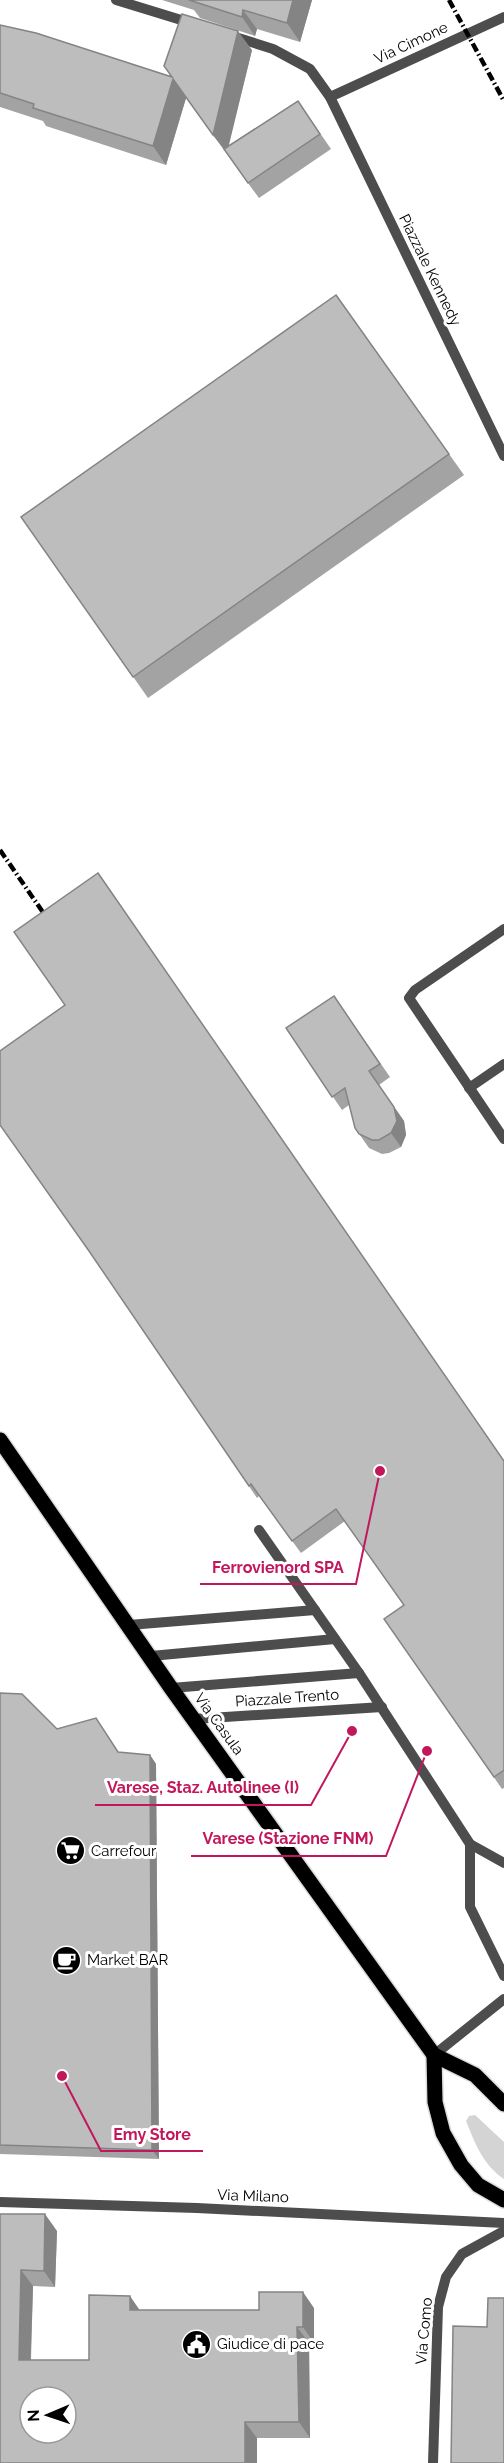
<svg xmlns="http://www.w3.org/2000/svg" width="504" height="2463" font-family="Raleway,sans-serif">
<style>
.grass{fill:#d4d4d4}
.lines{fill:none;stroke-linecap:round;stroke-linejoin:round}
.major-casing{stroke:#dbdbdb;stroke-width:18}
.minor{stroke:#4d4d4d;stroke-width:10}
.major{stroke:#000;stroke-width:15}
.rail{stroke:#000;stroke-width:4.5;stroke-dasharray:9 3 1.5 3;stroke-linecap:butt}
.wall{fill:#a3a3a3}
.shaded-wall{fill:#848484}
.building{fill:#bdbdbd;stroke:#848484;stroke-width:1.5;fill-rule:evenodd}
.labels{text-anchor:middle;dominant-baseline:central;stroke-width:6;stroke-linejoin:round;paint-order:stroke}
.street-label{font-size:15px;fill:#000;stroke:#fff}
.poi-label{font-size:15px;fill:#000;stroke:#fff;text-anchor:start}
.leader{fill:none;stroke:#c2185b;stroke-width:2}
.callout-dot{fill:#c2185b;stroke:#fff;stroke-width:2}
.callout-label{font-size:16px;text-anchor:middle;font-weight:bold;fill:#c2185b;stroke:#fff;stroke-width:6;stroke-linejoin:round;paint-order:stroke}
</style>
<rect width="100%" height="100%" fill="#fff"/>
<!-- grass -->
<path class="grass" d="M475,2115L504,2142V2179C483,2165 475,2143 466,2121L469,2116Z"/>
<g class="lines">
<defs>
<g id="major">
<path d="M0,1440L171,1688L434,2055L475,2075L504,2104"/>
<path d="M434,2055L435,2102L443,2133L461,2165L478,2185L504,2200"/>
</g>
</defs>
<!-- major casing -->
<use href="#major" class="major-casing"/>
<!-- minor -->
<g class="minor">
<path d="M116,0L191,23"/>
<path d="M232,36L273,49L310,69L330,97L504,456"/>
<path d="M330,97L504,17"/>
<path d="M504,929L415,990L409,998L504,1139"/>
<path d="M469,1088L504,1064"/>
<path d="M259,1530L359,1673L470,1844L504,1863"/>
<path d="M129,1625L315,1610"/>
<path d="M151,1656L335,1639"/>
<path d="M171,1688L359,1673"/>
<path d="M194,1719L382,1707"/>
<path d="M470,1844V1907L504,1976"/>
<path d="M434,2055L504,1999"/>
<path d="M0,2202L197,2208L504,2223"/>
<path d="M433,2463L438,2307L446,2277L462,2254L504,2231"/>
</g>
<!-- major -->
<use href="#major" class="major"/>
<!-- rail -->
<g class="rail">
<path d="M449,0L504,101"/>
<path d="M0,850L51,924"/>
</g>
</g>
<!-- wall -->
<g class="wall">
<path d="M162,0H312L300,42L257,29L255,36L200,18L194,10Z"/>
<path d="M0,25L171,77L252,50L228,146L298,101L331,149L259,198L186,98L166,165L46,126L43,121L0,107Z"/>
<path d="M336,295L464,475L148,698L21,517Z"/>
<path d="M334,996L390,1077L379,1085L404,1121L406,1135L401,1147L389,1153L382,1154L369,1148L355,1128L349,1105L342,1110L286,1028Z"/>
<path d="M91,1254L504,1461V1788L502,1789L384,1619L404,1605L345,1521L301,1553L259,1496L257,1498Z"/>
<path d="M0,1693L57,1729L118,1752L150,1755L156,1764L159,2159L0,2154Z"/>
<path d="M0,2214L57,2231L55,2287L33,2286L31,2360H89L140,2310H259L314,2308V2343H309L310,2438H257L0,2463Z"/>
</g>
<!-- shaded-wall -->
<g class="shaded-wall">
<path d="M293,0H312L300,42L287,23Z"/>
<path d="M243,10L257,29L255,36L242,17Z"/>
<path d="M238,31L252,50L227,153L213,135Z"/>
<path d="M173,79L186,98L166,165L153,146Z"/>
<path d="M394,1107L404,1121L406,1135L401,1147L391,1133Z"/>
<path d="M150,1755L156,1764L159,2159L152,2150Z"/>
<path d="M45,2214L57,2231L55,2287L44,2271Z"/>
<path d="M21,2270L33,2286L30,2376L19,2360Z"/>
<path d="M303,2292L314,2308V2343L303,2327Z"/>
<path d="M130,2296L141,2312L130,2310Z"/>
<path d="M297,2327L309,2343L310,2438L299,2422Z"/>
<path d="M245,2422L257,2438V2463H245Z"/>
</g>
<!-- building -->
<g class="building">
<path d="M189,0H293L287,23L243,10L242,17Z"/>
<path d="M182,14L238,31L213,135L173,79L153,146L33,108L34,104L0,93V25L36,33L172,77L164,66Z"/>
<path d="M298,101L320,134L248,183L224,149Z"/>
<path d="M336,295L449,454L133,677L21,517Z"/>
<path d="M98,873L504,1461V1770L494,1777L384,1619L404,1605L336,1509L292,1541L251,1484L249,1486L89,1251L0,1125V1051L65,1005L14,932Z"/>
<path d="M334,996L380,1064L369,1071L394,1107L397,1121L391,1133L379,1140H372L359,1134L355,1128L345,1088L332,1097L286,1028Z"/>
<path d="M0,1693L22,1694L57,1729L96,1718L118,1752L150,1755L152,2150L0,2145Z"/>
<path d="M0,2214H45L44,2271L21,2270L19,2360H89V2295L130,2296V2310H259V2292H303V2327H297L299,2422H245V2463H0ZM30,2397H66V2433H30Z"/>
<path d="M488,2298H504V2463H451L453,2326L487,2327Z"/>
</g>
<!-- icons -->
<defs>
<symbol id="supermarket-disc" viewBox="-11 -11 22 22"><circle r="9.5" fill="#000" stroke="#fff"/><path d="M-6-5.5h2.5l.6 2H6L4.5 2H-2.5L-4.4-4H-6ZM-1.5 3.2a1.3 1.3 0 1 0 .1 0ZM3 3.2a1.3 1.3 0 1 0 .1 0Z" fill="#fff"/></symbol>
<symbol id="cafe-disc" viewBox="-11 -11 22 22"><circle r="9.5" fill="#000" stroke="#fff"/><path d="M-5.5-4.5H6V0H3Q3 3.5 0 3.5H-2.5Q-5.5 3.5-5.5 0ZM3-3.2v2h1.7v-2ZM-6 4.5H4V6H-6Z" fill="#fff"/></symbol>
<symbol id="civic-disc" viewBox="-11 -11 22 22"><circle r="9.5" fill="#000" stroke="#fff"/><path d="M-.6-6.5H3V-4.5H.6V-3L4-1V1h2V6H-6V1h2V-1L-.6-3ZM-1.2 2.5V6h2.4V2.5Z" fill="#fff"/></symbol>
</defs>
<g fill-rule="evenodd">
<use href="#supermarket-disc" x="54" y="1834" width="33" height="33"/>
<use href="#cafe-disc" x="50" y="1944" width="33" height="33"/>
<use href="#civic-disc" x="180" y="2328" width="33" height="33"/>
</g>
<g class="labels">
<!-- street labels -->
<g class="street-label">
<text transform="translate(411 43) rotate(-25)">Via Cimone</text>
<text transform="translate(430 270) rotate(64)">Piazzale Kennedy</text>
<text transform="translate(287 1698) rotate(-4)">Piazzale Trento</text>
<text transform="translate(219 1724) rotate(54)">Via Casula</text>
<text transform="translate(253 2196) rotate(2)">Via Milano</text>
<text transform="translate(424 2331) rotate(-85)">Via Como</text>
</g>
<!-- poi labels -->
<g class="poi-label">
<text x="91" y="1851">Carrefour</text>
<text x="87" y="1960">Market BAR</text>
<text x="217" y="2344">Giudice di pace</text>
</g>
</g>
<!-- callouts -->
<path class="leader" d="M380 1471L356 1584H200M352 1731L311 1805H95M427 1751L386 1856H191M62 2076L101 2151H203"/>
<g class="callout-dot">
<circle cx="380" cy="1471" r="6"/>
<circle cx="352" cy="1731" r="6"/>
<circle cx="427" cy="1751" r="6"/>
<circle cx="62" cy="2076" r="6"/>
</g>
<g class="callout-label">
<text x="278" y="1573">Ferrovienord SPA</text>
<text x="203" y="1793">Varese, Staz. Autolinee (I)</text>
<text x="288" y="1844">Varese (Stazione FNM)</text>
<text x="152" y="2140">Emy Store</text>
</g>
<!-- north arrow -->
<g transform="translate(48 2415) rotate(268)"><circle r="28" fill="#ffffff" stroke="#999999" stroke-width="1.5"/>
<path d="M0-4.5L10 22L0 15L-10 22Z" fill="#000000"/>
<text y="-9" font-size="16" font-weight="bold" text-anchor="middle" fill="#000000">N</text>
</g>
</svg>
